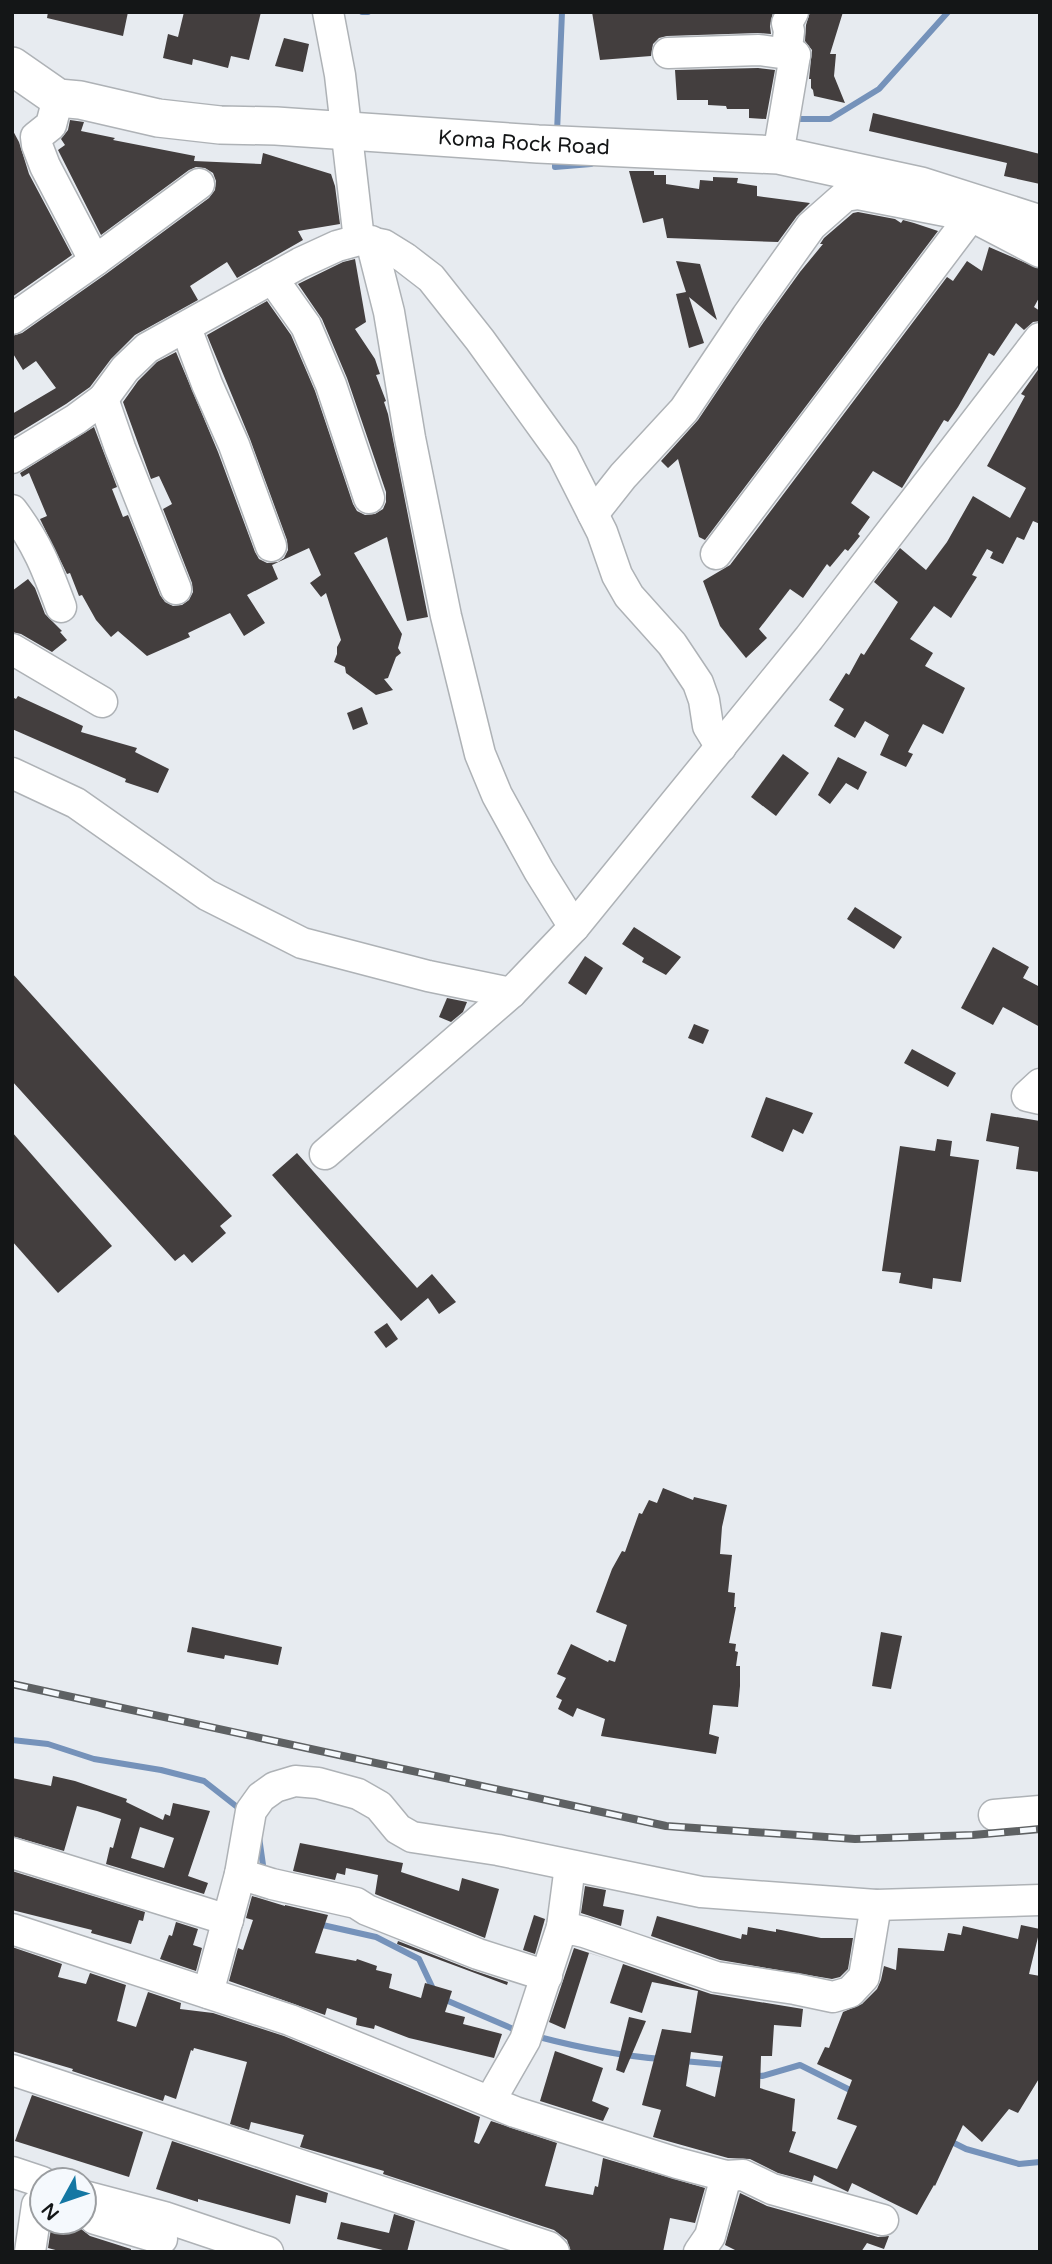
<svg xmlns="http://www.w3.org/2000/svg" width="1052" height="2264" font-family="'Varela Round',sans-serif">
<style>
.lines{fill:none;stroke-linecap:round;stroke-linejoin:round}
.stream{stroke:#7592ba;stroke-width:6}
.building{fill:#433e3e;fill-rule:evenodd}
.minor-casing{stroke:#aeb2b6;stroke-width:33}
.major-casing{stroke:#aeb2b6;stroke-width:40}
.minor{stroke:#fff;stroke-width:30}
.major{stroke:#fff;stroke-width:37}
.rail-casing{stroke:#5e6163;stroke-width:8}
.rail{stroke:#f5f9fd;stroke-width:5;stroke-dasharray:16;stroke-linecap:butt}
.labels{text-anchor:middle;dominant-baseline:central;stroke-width:7;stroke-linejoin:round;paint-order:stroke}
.street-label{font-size:21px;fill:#141617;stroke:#f5f9fd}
</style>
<rect width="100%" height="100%" fill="#e7ebf0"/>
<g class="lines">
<!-- stream -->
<g class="stream">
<path d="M362,12H368"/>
<path d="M793,119H830L879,89L948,12"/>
<path d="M557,132L562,12"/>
<path d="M555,157V167L591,164"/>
<path d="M12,1740L48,1744L94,1759L161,1770L204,1781L241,1810"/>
<path d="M259,1837L264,1872"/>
<path d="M318,1924L376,1937L419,1959L434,1991"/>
<path d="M441,1998L518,2031"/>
<path d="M535,2036C577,2047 619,2056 662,2059"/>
<path d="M683,2061L728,2065"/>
<path d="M754,2075L762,2076L800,2065L854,2092"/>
<path d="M948,2140L966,2149L1019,2164L1040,2162"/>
</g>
</g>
<!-- building -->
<g class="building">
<path d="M48,12H128L123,36L47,18Z"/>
<path d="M184,12H261L249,60L231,56L228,68L193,59L192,65L163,58L168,34L178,37Z"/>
<path d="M592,12H773L770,26L771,34L758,33L667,36L659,38L653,44L651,56L600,60Z"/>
<path d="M810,12H843L830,54H836L834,76L845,103L814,96L813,90L811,88V79H809L812,50L805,41L806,25Z"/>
<path d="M284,38L309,44L303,72L275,66Z"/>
<path d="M758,68L775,70L766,119L749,118V109H727L726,106L708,105V100H677L675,70Z"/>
<path d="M873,113L1040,154V184L1004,176L1007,163L869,131Z"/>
<path d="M70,120L84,122L81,131L115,138L113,140L195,156L194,161L261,164L263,153L331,174L335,186L340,224L298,231L303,240L237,278L227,262L190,286L198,300L135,335L111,359L90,387L66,404L12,437V414L56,388L36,361L23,370L12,352V336L22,333L106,274L209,198L215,190L216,181L213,173L205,168L196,167L189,170L101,235L58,150L65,145L61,139L68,130Z"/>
<path d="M12,129L19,142L29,174L72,255L12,297Z"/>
<path d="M629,171H654V175H666V184L699,189L700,180L713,181V177L738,178L737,183L757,186V196L810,203L797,216L778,242L667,238L663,218L643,223Z"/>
<path d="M858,212L895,219L901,223L903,220L914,223L938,231L705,540L699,537L678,459L668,468L661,461L698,420L761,326L800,272L823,244H820L824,238L853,213Z"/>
<path d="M989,247L1040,269V296L1034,307L1040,311V321L1033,322L1024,330L1016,323L994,356L989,353L958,407L948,422L944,420L902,488L873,471L851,503L870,517L858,534L860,536L848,551L845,549L830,567L827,564L803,598L790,589L759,629L767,638L746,658L720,626L703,581L730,565L947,277L953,281L967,261L982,271Z"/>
<path d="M355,259L366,322L355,329L375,359L380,374L376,375L386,401L384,402L388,414L428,617L407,621L387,537L354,553L402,634L398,648L401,653L396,657L388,678L384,679L393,690L376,695L346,673L345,667L334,662L337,654V647L341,640L326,593L321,597L310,583L321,575L309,548L272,565L278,579L247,595L265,623L244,636L230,613L188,633L190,637L147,656L118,631L111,637L96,620L82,595L79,596L70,573L67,574L40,519L47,516L29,473L22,477L20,473L94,427L117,487L112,489L123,517L128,515L160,595L165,602L173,606L182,605L189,600L193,592L192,583L163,509L172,504L159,476L151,479L123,402L138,381L157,362L176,352L218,452L255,552L259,559L267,563L278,562L284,558L288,550L287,540L250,439L207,335L267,301L291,335L315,391L353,504L357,511L365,515L375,514L383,509L386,502V492L347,378L322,319L298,284L343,262Z"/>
<path d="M676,261L700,264L717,320L689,297L704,343L689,348L676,294L686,292Z"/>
<path d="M1040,367V524L1033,521L1024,540L1017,537L1003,564L990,558L993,552L987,549L972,575L977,577L951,618L934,606L910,639L933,653L925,666L965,688L943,734L923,724L908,752L913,754L906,767L880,755L889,735L865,721L855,738L834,726L844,709L829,700L846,673L849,675L861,653L864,655L898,602L874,582L900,548L926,570L947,542L973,496L1010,518L1026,488L987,466L1025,396L1021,394Z"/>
<path d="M28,579L35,588L45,614L62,631L60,632L67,640L52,652L21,634L12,632V591Z"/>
<path d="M18,696L83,726L81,732L137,748L135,752L169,769L158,793L125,782L126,779L12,729V697L16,699Z"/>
<path d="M362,707L368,724L353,730L347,713Z"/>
<path d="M783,754L809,773L776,816L751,797Z"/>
<path d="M838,757L867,772L858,790L846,783L830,804L818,795Z"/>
<path d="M855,907L902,937L894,949L847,919Z"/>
<path d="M634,927L681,957L666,975L642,962L644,958L622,944Z"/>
<path d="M993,947L1029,967L1023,978L1040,987V1027L1003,1007L993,1025L961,1008Z"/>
<path d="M585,956L603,968L586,995L568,983Z"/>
<path d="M12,973L232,1216L220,1226L226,1233L192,1263L184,1254L175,1261L12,1081Z"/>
<path d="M447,998L467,1002L463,1012L451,1022L439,1017Z"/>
<path d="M694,1024L709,1030L703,1044L688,1038Z"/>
<path d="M912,1049L956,1073L948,1087L904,1063Z"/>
<path d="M766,1097L813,1113L803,1134L793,1129L783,1152L751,1137Z"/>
<path d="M991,1113L1040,1121V1172L1016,1169L1019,1147L986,1141Z"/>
<path d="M12,1132L112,1246L58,1293L12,1241Z"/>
<path d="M937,1139L952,1141L950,1156L979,1160L961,1282L933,1278L932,1289L899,1283L901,1273L882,1271L900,1146L935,1151Z"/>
<path d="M297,1153L417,1288L432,1274L456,1302L439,1314L428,1298L401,1321L272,1175Z"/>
<path d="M387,1323L398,1339L386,1348L374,1332Z"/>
<path d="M663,1488L693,1500L694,1497L727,1505L722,1527L720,1554L732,1555L728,1592L735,1593L734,1607H736L729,1643L736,1644L735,1651L738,1652L736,1666H740V1686L738,1707L713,1705L709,1734L719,1737L716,1754L601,1736L605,1719L577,1708L573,1717L558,1709L562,1700L556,1697L566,1678L557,1674L571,1644L608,1662L609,1660L615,1662L627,1625L596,1612L612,1569L622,1551L625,1552L639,1513L642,1514L649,1500L657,1503Z"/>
<path d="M192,1627L282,1647L278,1665L225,1655L224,1659L187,1652Z"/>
<path d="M881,1632L902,1636L891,1689L872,1686Z"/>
<path d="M53,1776L75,1781L127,1799L126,1802L163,1820L165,1814L170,1816L173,1803L210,1811L188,1876L208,1883L204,1894L106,1864L110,1847L113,1848L121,1819L97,1811L77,1806L64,1851L12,1836V1778L51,1786ZM140,1827L174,1838L164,1868L131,1858Z"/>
<path d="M300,1843L403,1863L401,1872L459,1891L462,1878L499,1889L485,1938L375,1894L378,1875L346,1868L345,1875L337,1873L335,1880L293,1871Z"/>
<path d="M12,1871L145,1912L143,1921L139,1920L131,1944L91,1933L92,1930L12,1910Z"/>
<path d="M585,1886L606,1890L603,1906L624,1910L621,1926L581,1913Z"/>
<path d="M252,1896L285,1906V1905L328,1915L315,1953L356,1961L357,1959L377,1966L376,1970L392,1974L389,1988L421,1998L425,1983L452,1991L445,2012L465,2017L463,2024L502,2034L494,2058L409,2038L375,2025L374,2029L356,2025L357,2018L327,2008L325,2015L229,1981L238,1948L243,1950L253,1920L246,1918Z"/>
<path d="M534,1915L545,1919L535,1954L523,1950Z"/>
<path d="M657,1916L741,1939L742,1934L747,1935L748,1927L776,1932V1929L821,1938H853L848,1969L840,1977L832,1979L720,1960L651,1936Z"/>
<path d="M176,1922L198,1929L193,1945L202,1948L196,1971L160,1959L169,1935L172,1936Z"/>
<path d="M1021,1925L1040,1929L1029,1974L1040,1976V2077L1018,2113L1009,2109L982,2142L963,2125L935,2186L934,2185L917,2215L852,2183L848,2192L814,2175L812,2182L778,2173L750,2159L728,2158L653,2137L661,2110L642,2105L662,2029L691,2033L698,1991L652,1982L642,2013L610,2003L623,1964L711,1994L803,2009L801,2027L774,2025L772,2056H761L760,2088L795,2099L792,2131L796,2132L789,2152L837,2169L857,2126L837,2119L852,2080L817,2064L825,2047L829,2048L843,2012L862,2004L877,1989L881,1980L884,1966L896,1970L898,1948L944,1951L948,1933L961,1935L963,1926L1018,1939ZM691,2052L723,2056L715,2097L686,2086Z"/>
<path d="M398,1941L472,1970L508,1982L507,1985L397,1944Z"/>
<path d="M12,1947L62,1964L58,1977L86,1984L90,1973L126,1985L117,2021L136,2027L148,1992L181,2003L180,2009L213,2013L284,2036L480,2117L474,2142L479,2144L491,2121L557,2143L545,2186L593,2195L595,2186L598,2187L603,2158L705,2188L695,2223L670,2218L663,2252H571L567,2240L554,2230L383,2174L384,2171L300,2147L304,2135L251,2122L249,2130L230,2124L247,2062L194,2048L193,2051L191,2050L176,2099L165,2095L163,2101L72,2071L73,2069L12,2051Z"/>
<path d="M574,1948L614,1961L589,1953L565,2029L549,2022Z"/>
<path d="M629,2017L646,2021L624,2073L616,2070Z"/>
<path d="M555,2051L603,2068L592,2101L609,2108L603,2121L540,2101Z"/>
<path d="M32,2095L143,2132L129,2177L15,2141Z"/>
<path d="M172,2141L328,2193L326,2203L296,2195L290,2224L198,2199V2202L156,2189Z"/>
<path d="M740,2193L767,2206L878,2237L889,2236L884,2249L867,2243L861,2252H739L725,2245Z"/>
<path d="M394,2214L415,2221L407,2252H391L337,2239L341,2222L389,2233Z"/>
<path d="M52,2222L81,2229L90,2236L131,2249V2252H63L48,2248Z"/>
</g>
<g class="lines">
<defs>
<g id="minor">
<path d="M328,12L340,75L359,240"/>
<path d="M668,53L759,50L795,55"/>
<path d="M778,155L795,55L787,48L789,31L787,23L793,12"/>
<path d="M371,241L389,312L410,438L446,616L480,754L497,795L539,871L574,927"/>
<path d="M96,260L199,184"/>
<path d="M272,278L306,326L331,385L369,498"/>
<path d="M12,319L96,260L91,254L45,166L37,145L36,137L51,125L58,98"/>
<path d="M186,328L207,384L234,445L271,546"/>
<path d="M103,399L120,448L176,589"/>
<path d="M12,458L76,419L103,399L125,369L147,348L300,263L337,246L359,240L384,245L405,258L431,278L480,340L563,455L602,532L617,575L629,596L672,644L698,683L704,700L708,726L721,747"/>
<path d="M12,510C37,543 47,569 61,607"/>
<path d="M593,514L623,476L684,410L747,316L811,226L845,196L858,194L971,216L1040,252"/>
<path d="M716,554L971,216L981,205"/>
<path d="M12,649L102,702"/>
<path d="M12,773L76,803L207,895L302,943L428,976L511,993"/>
<path d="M1040,1084L1027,1096L1040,1099"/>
<path d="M325,1154L511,993L574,927L809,638L1040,338"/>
<path d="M994,1815L1040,1811"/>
<path d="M12,1853L228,1920"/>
<path d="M240,1874L272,1884L356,1903L367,1910L478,1954L547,1976"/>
<path d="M562,1927L570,1866"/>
<path d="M12,1929L290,2020L515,2112L677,2163L726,2176L743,2175L772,2189L883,2220"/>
<path d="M208,1993L240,1874L251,1811L261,1797L275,1787L295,1781L318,1783L358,1794L379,1806L398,1829L412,1837L498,1850L701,1892L876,1905L1040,1900"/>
<path d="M12,2070L549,2247L554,2252"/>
<path d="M490,2101L525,2040L562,1927L584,1932L716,1977L795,1989L833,1997L850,1992L864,1977L876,1905"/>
<path d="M12,2172L42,2182"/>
<path d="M84,2196L164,2217L268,2252"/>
<path d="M95,2219L162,2239"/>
<path d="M30,2252L37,2205L42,2206"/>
<path d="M699,2252L710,2236L726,2176"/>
</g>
<g id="major">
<path id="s1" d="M12,66L58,98L80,100L158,118L220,125L276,126L538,144L778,155L921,186L1040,224"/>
</g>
</defs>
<!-- minor casing -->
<use href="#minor" class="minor-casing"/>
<!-- major casing -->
<use href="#major" class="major-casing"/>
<!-- minor -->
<use href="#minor" class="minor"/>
<!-- major -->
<use href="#major" class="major"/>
<defs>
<path id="rail" d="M12,1684L666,1826L855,1839L973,1835L1040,1829"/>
</defs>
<!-- rail casing -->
<use href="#rail" class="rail-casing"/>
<!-- rail -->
<use href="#rail" class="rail"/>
</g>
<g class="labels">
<!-- street labels -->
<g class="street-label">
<text stroke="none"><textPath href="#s1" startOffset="525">Koma Rock Road</textPath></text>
</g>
</g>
<!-- border -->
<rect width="1052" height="2264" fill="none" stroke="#141617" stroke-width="28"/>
<!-- north arrow -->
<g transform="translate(63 2201) rotate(230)"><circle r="33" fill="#f5f9fd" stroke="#9b9ea1" stroke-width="2"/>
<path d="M0-5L12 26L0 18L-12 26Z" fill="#1477a3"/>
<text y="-10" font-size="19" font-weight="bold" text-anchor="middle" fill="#141617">N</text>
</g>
</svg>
